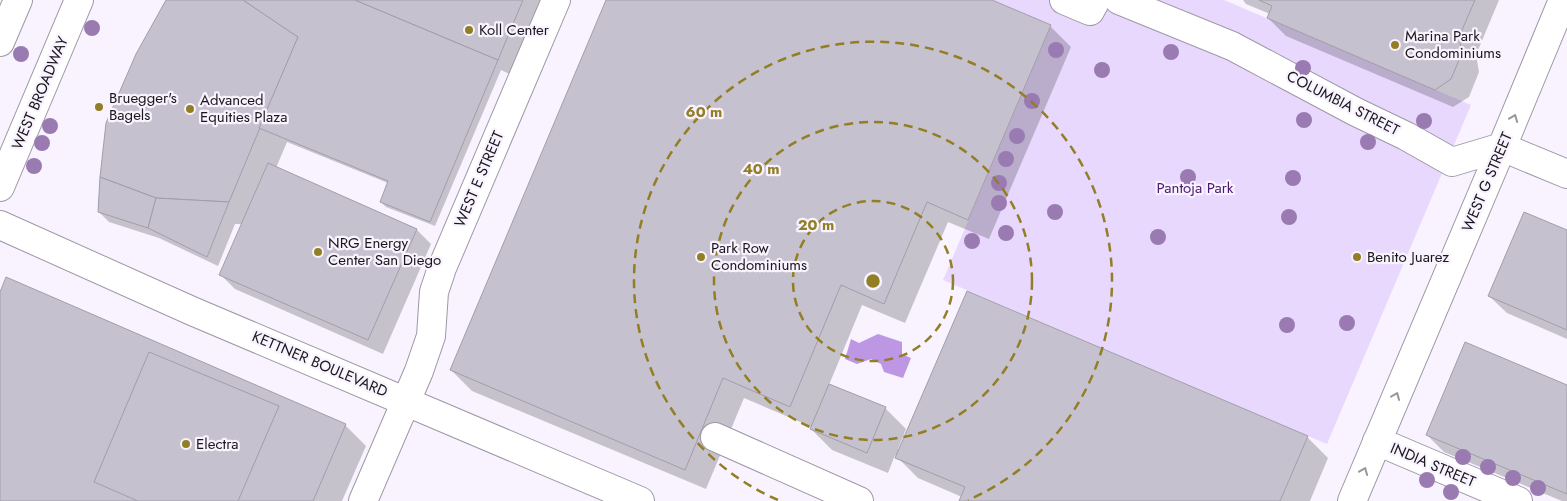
<svg xmlns="http://www.w3.org/2000/svg" width="1567" height="501" font-family="Jost,sans-serif">
<style>
.green{fill:#e9d8fe}
.water{fill:#bd97e4}
.shadow{fill:#0003}
.building{fill:#c6c1ce;stroke:#a39daa}
.lines{fill:none;stroke-linecap:round;stroke-linejoin:round}
.minor-casing{stroke:#9e98a5;stroke-width:30}
.major-casing{stroke:#9e98a5;stroke-width:30}
.minor{stroke:#fff;stroke-width:28}
.major{stroke:#fff;stroke-width:28}
.tree{fill:#997bb2}
.oneway{stroke:#989799}
.ring{fill:none;stroke:#927e25;stroke-width:2.5;stroke-dasharray:9 6}
.poi-dot{fill:#927e25;stroke:#f8f3fe;stroke-width:2}
.labels{text-anchor:middle;dominant-baseline:central;stroke-width:4.5;stroke-linejoin:round;paint-order:stroke}
.poi-label{font-size:15px;fill:#1a171c;stroke:#f8f3fe;text-anchor:start}
.street-label{font-size:15px;fill:#1a171c;stroke:#f8f3fe}
.park-label{font-size:15px;fill:#4c1973;stroke:#f8f3fe}
.centre{fill:#927e25;stroke:#f8f3fe;stroke-width:2.5}
.ring-label{font-size:15px;text-anchor:middle;font-weight:bold;fill:#927e25;stroke:#f8f3fe;stroke-width:4.5;stroke-linejoin:round;paint-order:stroke}
</style>
<rect width="100%" height="100%" fill="#f8f3fe"/>
<!-- green -->
<path class="green" d="M992,0H1224L1471,105L1327,444L943,280L1051,26Z"/>
<!-- water -->
<path class="water" d="M878,334L902,342V354L911,358L903,378L884,372L881,364L871,359L857,364L845,359L851,339L859,343Z"/>
<!-- shadow -->
<g class="shadow">
<path d="M168,0H548L516,77L501,70L435,226L386,207L381,202L388,183L287,142L276,168L417,230L431,244L383,354L235,289L220,274L243,224H235L218,266L159,238L109,222L99,212Z"/>
<path d="M608,0H989L1051,27L1071,47L989,239L948,222L905,323L862,305L829,385L885,408L906,429L898,449L900,450L1307,437L1328,458L1310,501H960L962,497L918,478L895,455L888,473L832,450L811,429L812,427L744,398L706,489L472,391L451,370Z"/>
<path d="M1243,0H1499L1476,55L1479,72L1469,97L1453,107L1286,36L1268,18L1270,14L1246,4Z"/>
<path d="M1567,232V339L1507,313L1489,296Z"/>
<path d="M0,296L345,425L366,446L342,501H0Z"/>
<path d="M1567,387V501H1562L1444,452L1427,435Z"/>
</g>
<!-- building -->
<g class="building">
<path d="M166,0H243L298,37L229,202L156,198L100,177L106,123L136,54Z"/>
<path d="M243,0H355L498,60L430,222L380,202L388,181L259,128L298,37Z"/>
<path d="M355,0H523L498,60Z"/>
<path d="M606,0H992L1051,25L968,220L927,202L884,304L841,285L790,407L723,378L685,470L450,370Z"/>
<path d="M1259,0H1475L1459,37L1462,53L1451,79L1435,90L1267,18L1272,6Z"/>
<path d="M268,163L417,229L368,340L219,275Z"/>
<path d="M100,177L156,198L148,228L98,212Z"/>
<path d="M156,198L229,202L207,257L148,228Z"/>
<path d="M1524,212L1567,230V330L1488,296Z"/>
<path d="M6,277L346,424L313,501H0V292Z"/>
<path d="M967,291L1308,436L1280,501H959L965,487L895,458Z"/>
<path d="M1465,342L1567,385V494L1426,435Z"/>
<path d="M149,352L279,406L238,501H138L94,482Z"/>
<path d="M829,384L886,407L867,453L810,429Z"/>
</g>
<g class="lines">
<defs>
<g id="minor">
<path d="M1064,0L1090,11L1096,0"/>
<path d="M1119,0L1232,46L1356,112L1406,136L1452,162L1502,147L1567,174"/>
<path d="M715,437L859,501"/>
<path d="M1377,441L1518,501"/>
<path d="M363,501L419,371L431,336L434,292L442,268L556,0"/>
</g>
<g id="major">
<path d="M0,42L18,0"/>
<path d="M0,187L79,0"/>
<path d="M0,225L192,311L640,501"/>
<path d="M1352,501L1502,147L1563,0"/>
</g>
</defs>
<!-- minor casing -->
<use href="#minor" class="minor-casing"/>
<!-- major casing -->
<use href="#major" class="major-casing"/>
<!-- minor -->
<use href="#minor" class="minor"/>
<!-- major -->
<use href="#major" class="major"/>
</g>
<!-- trees -->
<g class="tree">
<circle cx="92" cy="28" r="8"/>
<circle cx="1056" cy="50" r="8"/>
<circle cx="1171" cy="52" r="8"/>
<circle cx="21" cy="54" r="8"/>
<circle cx="1303" cy="68" r="8"/>
<circle cx="1102" cy="70" r="8"/>
<circle cx="1032" cy="101" r="8"/>
<circle cx="1304" cy="120" r="8"/>
<circle cx="1424" cy="121" r="8"/>
<circle cx="50" cy="126" r="8"/>
<circle cx="1017" cy="136" r="8"/>
<circle cx="1368" cy="142" r="8"/>
<circle cx="42" cy="143" r="8"/>
<circle cx="1006" cy="159" r="8"/>
<circle cx="34" cy="166" r="8"/>
<circle cx="1188" cy="177" r="8"/>
<circle cx="1293" cy="178" r="8"/>
<circle cx="999" cy="183" r="8"/>
<circle cx="999" cy="203" r="8"/>
<circle cx="1055" cy="212" r="8"/>
<circle cx="1289" cy="217" r="8"/>
<circle cx="1006" cy="233" r="8"/>
<circle cx="1158" cy="237" r="8"/>
<circle cx="972" cy="241" r="8"/>
<circle cx="1347" cy="323" r="8"/>
<circle cx="1287" cy="325" r="8"/>
<circle cx="1463" cy="457" r="8"/>
<circle cx="1488" cy="467" r="8"/>
<circle cx="1513" cy="478" r="8"/>
<circle cx="1427" cy="480" r="8"/>
<circle cx="1538" cy="488" r="8"/>
<circle cx="1451" cy="492" r="8"/>
</g>
<!-- one-way arrows -->
<defs><path id="oneway-chevron" d="M-2-3.5L2.5 0L-2 3.5" fill="none" stroke-width="1.6" stroke-linecap="round" stroke-linejoin="round" transform="scale(1.25)"/></defs>
<g class="oneway">
<use href="#oneway-chevron" transform="translate(1514 118) rotate(-68)"/>
<use href="#oneway-chevron" transform="translate(1396 396) rotate(-67)"/>
<use href="#oneway-chevron" transform="translate(1364 471) rotate(-68)"/>
</g>
<!-- distance rings -->
<g class="ring">
<circle cx="873" cy="281" r="80"/>
<circle cx="873" cy="281" r="159"/>
<path d="M778 500A239 239 0 1 1 968 500"/>
</g>
<!-- markers -->
<g class="poi-dot">
<circle cx="469" cy="30" r="5"/>
<circle cx="1395" cy="45" r="5"/>
<circle cx="99" cy="107" r="5"/>
<circle cx="190" cy="109" r="5"/>
<circle cx="318" cy="252" r="5"/>
<circle cx="701" cy="257" r="5"/>
<circle cx="1357" cy="257" r="5"/>
<circle cx="186" cy="444" r="5"/>
</g>
<g class="labels">
<!-- poi labels -->
<g class="poi-label">
<text x="479" y="30">Koll Center</text>
<text x="1405" y="36">Marina Park<tspan x="1405" dy="17">Condominiums</tspan></text>
<text x="109" y="98">Bruegger's<tspan x="109" dy="17">Bagels</tspan></text>
<text x="200" y="100">Advanced<tspan x="200" dy="17">Equities Plaza</tspan></text>
<text x="328" y="243">NRG Energy<tspan x="328" dy="17">Center San Diego</tspan></text>
<text x="711" y="248">Park Row<tspan x="711" dy="17">Condominiums</tspan></text>
<text x="1367" y="257">Benito Juarez</text>
<text x="196" y="444">Electra</text>
</g>
<!-- street labels -->
<g class="street-label">
<text transform="translate(40 93) rotate(-67)">WEST BROADWAY</text>
<text transform="translate(1343 103) rotate(27)">COLUMBIA STREET</text>
<text transform="translate(479 179) rotate(-67)">WEST E STREET</text>
<text transform="translate(1487 182) rotate(-67)">WEST G STREET</text>
<text transform="translate(320 364) rotate(23)">KETTNER BOULEVARD</text>
<text transform="translate(1433 465) rotate(23)">INDIA STREET</text>
</g>
<!-- park labels -->
<g class="park-label">
<text x="1195" y="188">Pantoja Park</text>
</g>
</g>
<circle cx="873" cy="281" r="8" class="centre"/>
<g class="ring-label">
<text x="704" y="117">60 m</text>
<text x="761" y="174">40 m</text>
<text x="816" y="230">20 m</text>
</g>
</svg>
